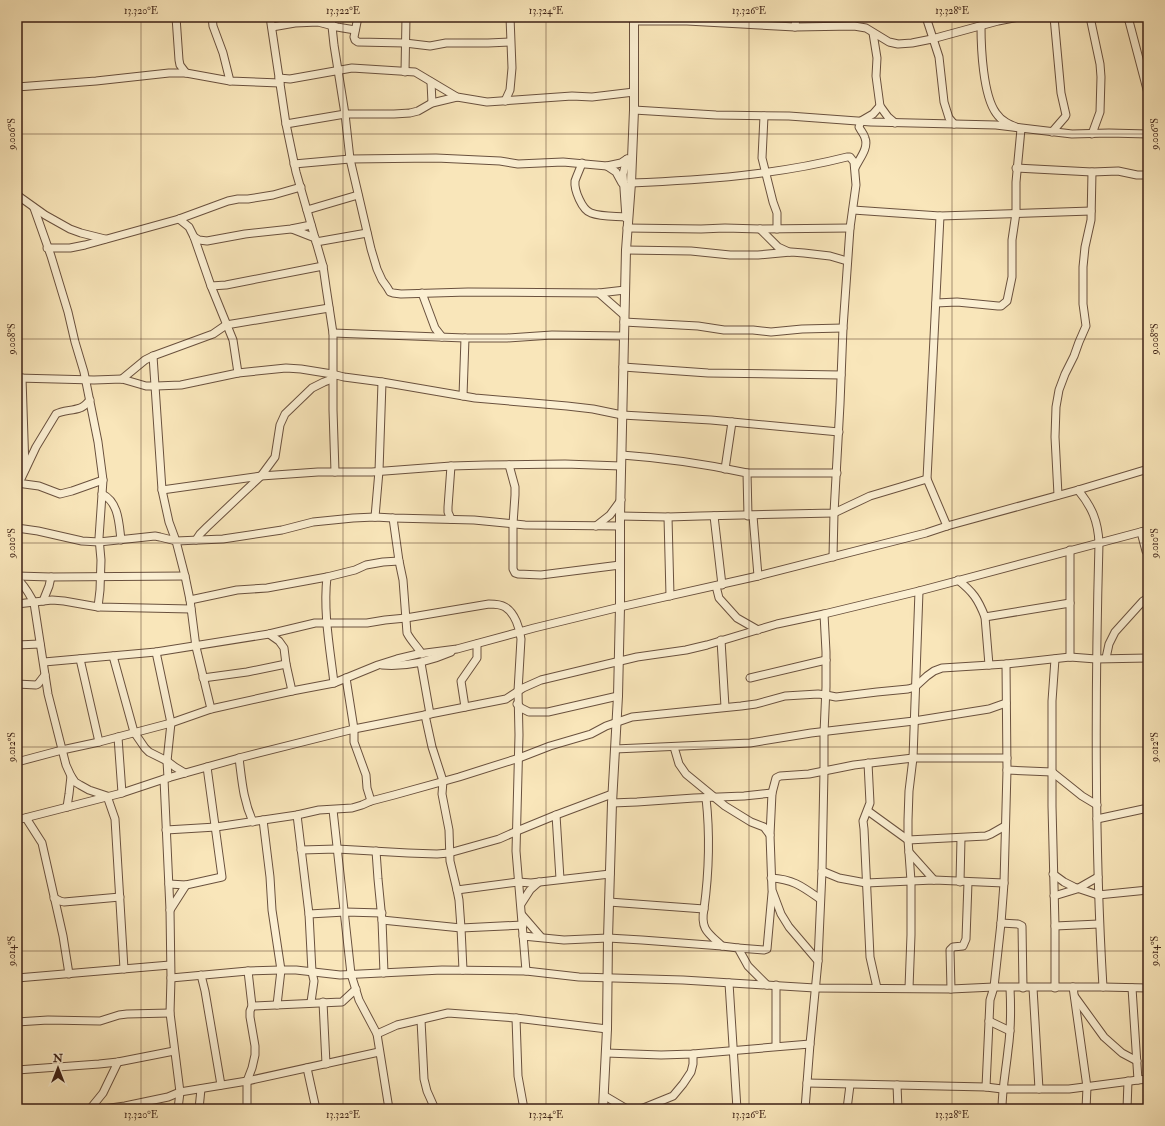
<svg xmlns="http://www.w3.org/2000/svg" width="1165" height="1126" font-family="'IM FELL Double Pica',serif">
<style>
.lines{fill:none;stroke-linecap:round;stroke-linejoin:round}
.minor-casing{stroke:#6a513e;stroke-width:9}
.tertiary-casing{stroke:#6a513e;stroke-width:10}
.minor{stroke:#fbefd2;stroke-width:7}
.tertiary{stroke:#fbefd2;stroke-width:8}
.ticks{fill:none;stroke:#3b1f14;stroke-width:1;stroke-opacity:0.45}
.neatline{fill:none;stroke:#3b1f14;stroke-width:1.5}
.ticks-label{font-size:10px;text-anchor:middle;fill:#3b1f14}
</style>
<rect width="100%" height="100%" fill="#f9e6ba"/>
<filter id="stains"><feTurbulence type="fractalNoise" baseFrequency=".005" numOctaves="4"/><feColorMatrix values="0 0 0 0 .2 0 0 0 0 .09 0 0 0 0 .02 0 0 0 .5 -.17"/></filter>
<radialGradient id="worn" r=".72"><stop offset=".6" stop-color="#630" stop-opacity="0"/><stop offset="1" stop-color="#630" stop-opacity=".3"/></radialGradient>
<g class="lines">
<defs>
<g id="minor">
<path d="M176,17L179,60L180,65L186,73"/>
<path d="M212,17L213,26L223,53L230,81"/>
<path d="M270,17L286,124L296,172L323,266L326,287L333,333V410L335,472"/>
<path d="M331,17L334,45L345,114L350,159L371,249L377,269L382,280L387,287L390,292L393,293L401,294L468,292L599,293L625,290"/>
<path d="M358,17L354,37L355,40L358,42L405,43L430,46L446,43H488L510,42"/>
<path d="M926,17L939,57L944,102L949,118L954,124"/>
<path d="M1090,17L1100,64L1101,77L1100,112L1092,134"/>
<path d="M1126,17L1129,21L1148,93"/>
<path d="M634,21H687L795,27L854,26L866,28L889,42L898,44L912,43L932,39L998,21L1019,17"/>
<path d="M272,27L295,23L318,22L337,27L355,30"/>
<path d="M795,27L796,17"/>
<path d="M873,33L877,58L876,76L880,106L888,117L895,123"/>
<path d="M405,72L406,17"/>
<path d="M279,78L290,79L352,68L415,72L457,97L487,102L572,96L592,97L634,92"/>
<path d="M431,82L432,103"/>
<path d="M17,87L96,81L169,73H186L230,81L280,83"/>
<path d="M505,101L510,90L512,68L510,17"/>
<path d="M634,110L716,115L789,116L871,122L996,125L1072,134L1109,133L1148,134"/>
<path d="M764,116L762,158L773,202L777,213V229"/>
<path d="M286,124L345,114H394L410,113L418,111L432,103L457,97"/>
<path d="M1052,132L1065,117L1066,115L1061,93L1054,17"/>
<path d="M582,163C580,169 577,175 575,181C574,190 582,210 591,213C602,217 615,216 626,217"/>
<path d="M294,164L350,159L436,158L500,161L518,164L563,162L607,166L621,163L627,159"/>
<path d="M607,166L616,172L622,183"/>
<path d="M855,168C859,159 869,148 865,138C864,134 861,131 859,127L861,121L873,114L880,106"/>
<path d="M1016,168L1092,172L1118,171L1137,175H1148"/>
<path d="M631,183C704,180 776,175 847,157H850L854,162L856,185L850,228L843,328L840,404L834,513L833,557"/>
<path d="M17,195L45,215L70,229L81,233L105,239"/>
<path d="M34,208L51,256L68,312L75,342L84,372L98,442L103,480L99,538L101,560L100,590L98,607"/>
<path d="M307,210L358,195"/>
<path d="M853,210L940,216L1091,211"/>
<path d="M626,218L623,174L627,159"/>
<path d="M179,219L189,227L194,237L211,286L233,340L238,373"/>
<path d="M627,228L701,229L725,228L760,229L850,228"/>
<path d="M292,229L315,238"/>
<path d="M760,229L778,247L789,252"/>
<path d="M194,237L199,240L207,241L245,234L291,229L311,225"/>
<path d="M316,242L367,233"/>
<path d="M47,248H70L85,245L179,219L228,201L238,199H248L273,195L301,187"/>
<path d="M626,250L691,251L730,255H758L791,252L804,253L830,256L847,261"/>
<path d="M211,286L226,285L323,266"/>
<path d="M422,293L435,328L442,337"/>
<path d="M599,293L624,315"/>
<path d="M936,303L957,302L998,306H1001L1007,301L1012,277V240L1016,213V182L1021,129C1011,125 1002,122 996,113C983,95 981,48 981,26"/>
<path d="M624,322L698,326L724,330H753L771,332L802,329L843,328"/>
<path d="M333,333L465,338H507L552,335L624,336"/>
<path d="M153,356L162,490L169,522L176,541L185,576L190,600L196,647L211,709"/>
<path d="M623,367L708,373L841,375"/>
<path d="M17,378L94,380L122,379L146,386H156L181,385L238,373L286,368L301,369L332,374L344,377L382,382L475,398L567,406L593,409L622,415L711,420L839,432"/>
<path d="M22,378L25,469"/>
<path d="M122,379L145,360L153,356L213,334L226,325L329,308"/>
<path d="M463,396L465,338"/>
<path d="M622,455C664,458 706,464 747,473L748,516"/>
<path d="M509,465L515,487V495L513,524V569L515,573L518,574L541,575L620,565"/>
<path d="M725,469L732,422"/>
<path d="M747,473H837"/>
<path d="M927,479L940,216"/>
<path d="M17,483L39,486L60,494L72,491L103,480"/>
<path d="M19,483L36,447L56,414C63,410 72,411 80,408C84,407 87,403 90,400"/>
<path d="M162,490L261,476L318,472H372L451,466L486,465L565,464L621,466"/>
<path d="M1078,490C1092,507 1098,521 1099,543C1095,691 1094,839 1103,987"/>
<path d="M102,494C119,502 119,524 121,540"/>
<path d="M1058,495L1055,437L1056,407L1059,390L1065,374L1074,356L1079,342L1086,326L1083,304V267L1085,247L1091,220L1092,172"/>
<path d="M620,516L668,517L700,516L834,513L870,496L927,479L947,526"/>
<path d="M714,516L722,585"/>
<path d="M753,516L758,576"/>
<path d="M375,517L379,471L382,382"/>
<path d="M668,517L670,596"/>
<path d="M393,518L399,561L403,580L407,633C411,641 417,646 422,654"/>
<path d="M451,519L448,512V507L451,466"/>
<path d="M596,526L610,515L621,500"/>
<path d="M17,528L38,531L82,541L99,542L155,536L160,537L176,541L223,539L282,530L313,522L353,518L375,517L393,518L474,520L525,525L620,526"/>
<path d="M1141,532L1146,551L1148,553"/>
<path d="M196,540L200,534L207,527L245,491L261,476L275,457L280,425L285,414L312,388L324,382L332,379"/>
<path d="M17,576L51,577L185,576"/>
<path d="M327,577C323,612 330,649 334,683"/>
<path d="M17,579C25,585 29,594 34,603L48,694L66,765L71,776L75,782L80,785L89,790L107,796L115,819L124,969"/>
<path d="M958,580C973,592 978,599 985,617L989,665"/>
<path d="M716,586L719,598L737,618L758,630"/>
<path d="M190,600L237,590L267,588L327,577L355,570L366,565L383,562L399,561"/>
<path d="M43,601L49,586L51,577"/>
<path d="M17,604L52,600L64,601L98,607L191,609"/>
<path d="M985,617L1070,603"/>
<path d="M269,634L279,641L284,648L286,664L292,691"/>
<path d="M721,640L725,707"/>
<path d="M17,645L40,644"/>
<path d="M156,652L171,723L167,761L168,778"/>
<path d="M113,656L134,732L145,748L149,752L167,761L175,767L185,773"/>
<path d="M1070,657V550"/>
<path d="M1106,658L1109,644L1115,632L1143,601L1148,598"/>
<path d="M1147,658L1148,668"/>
<path d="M80,659L99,742"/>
<path d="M44,662L156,652L269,634L315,623H367L385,620L406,618L489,604C495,604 500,604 505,607C515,613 520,629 521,639L518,691L519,735L516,851L526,971"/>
<path d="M421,663L430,714"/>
<path d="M382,665C407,667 428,662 451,652"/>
<path d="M203,678L247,672L286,664"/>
<path d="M346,678L354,729V742L366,775L367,788L371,801"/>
<path d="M750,678L826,660"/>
<path d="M17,684L36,685L38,684L45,675"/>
<path d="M517,704L521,708L529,712H548L618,696"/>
<path d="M465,707L461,681L477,658V644"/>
<path d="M425,715L432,747L443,781L442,794L449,830L450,861L457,890L459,900L461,928L463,970"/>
<path d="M118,737L122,793"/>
<path d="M674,747L679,764L686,774L725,806L751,822L764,827L770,835"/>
<path d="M615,749L750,743L811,733L914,721L989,709L1006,703"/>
<path d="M239,758C242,781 243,800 253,822"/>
<path d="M17,762L62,750L99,742L171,723L211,709L292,691L334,683L378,665L397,659L418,654L457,649L534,628L620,607L758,576L926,533L947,526L1078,490L1148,469"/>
<path d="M868,763L870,803L863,821L864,829L870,957L877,988"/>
<path d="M1007,770L1052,772L1082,796L1097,805"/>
<path d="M164,779L170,910L171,978L170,1013L180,1092L178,1109"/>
<path d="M612,803L637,802L694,798L744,796L772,793"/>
<path d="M67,807L69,794L71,776"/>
<path d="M333,810L351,974L359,1000L377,1034L389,1109"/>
<path d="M868,811L908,840L986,836L991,834L1005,826"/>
<path d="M297,815L309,914L312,972L314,981L311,1002"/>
<path d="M556,815L560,879"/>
<path d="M26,818L42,843L63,936L69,974"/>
<path d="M1097,819L1148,808"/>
<path d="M17,820L122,793L164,779L239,758L354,729L506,699L523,688L541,680L637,657L686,650L707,645L777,624L824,614L919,591L1148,530"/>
<path d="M263,820L270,877L272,910L281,970L277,1005"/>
<path d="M166,830L216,827L297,815L319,810L352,808L362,805L371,801L394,795L459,777L519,758L550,746L591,734L606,726L632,717L741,706L756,704L785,696L818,694L826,695L836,697L877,692L908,689L915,687L927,676L934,671L942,668L1006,664L1070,657L1096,659L1148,658"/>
<path d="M301,850L337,849L408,853L437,854L449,853L499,839L517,831L556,815L612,794"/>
<path d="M376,851L378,879L382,920L384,973"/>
<path d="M909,852L934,880"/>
<path d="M822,871L839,878L866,883L934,880L1004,883"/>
<path d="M1053,874L1064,882L1074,887L1098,895L1148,890"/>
<path d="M771,878C793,879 803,887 820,899"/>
<path d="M960,882L961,838"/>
<path d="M169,884L186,885L222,877L207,767"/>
<path d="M457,890L518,882L531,883L610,874"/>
<path d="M1054,896L1077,889L1098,877"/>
<path d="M54,898L60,901L64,902L120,897"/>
<path d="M609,902L704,909C709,872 710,834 706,798"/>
<path d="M521,904L530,890L539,882"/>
<path d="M704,909C700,929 708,933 722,946"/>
<path d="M170,910L186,885"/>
<path d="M309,914L345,912L382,913"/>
<path d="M522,915L541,937"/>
<path d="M382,920L461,928L523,925"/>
<path d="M1001,923L1018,924L1022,926L1023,988"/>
<path d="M1055,926L1099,924"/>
<path d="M523,936L564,940L608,938L642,940L722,946L738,948L748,966L767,985"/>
<path d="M738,948L764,950L767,949L772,893"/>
<path d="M818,961L789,927L781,914L772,890L770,835L772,793L776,778L780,776L809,774L854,765L913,758H1007"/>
<path d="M201,975L205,991L221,1085"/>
<path d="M17,978L170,965"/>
<path d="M171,978L248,971L281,970H296L340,975L442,970L526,971L579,977L683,980L815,988L951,989L994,987H1103L1148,988"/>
<path d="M729,983L737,1109"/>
<path d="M1073,987L1087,1087L1086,1109"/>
<path d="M909,988L911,935V881L908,840V820L909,791L913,758L919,591"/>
<path d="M1033,988L1039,1089"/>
<path d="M1055,988V926L1052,806V701L1055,659"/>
<path d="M1132,988L1138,1080L1148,1079"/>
<path d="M951,989L950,950L953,947L963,946L966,939L968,882"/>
<path d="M1075,997L1104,1037L1122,1053L1137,1061"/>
<path d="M323,1002L326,1064"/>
<path d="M252,1006L342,1002L356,989"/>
<path d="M516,1018L518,1076L524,1109"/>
<path d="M421,1020L424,1079L427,1091L435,1109"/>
<path d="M989,1021L1010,1031"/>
<path d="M17,1022L48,1020L100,1021L119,1015L127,1014L170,1013"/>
<path d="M377,1034L397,1025L448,1013L516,1018L607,1029"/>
<path d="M776,1046V985"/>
<path d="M606,1053L661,1055L693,1054L810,1044"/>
<path d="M307,1068L316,1109"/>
<path d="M17,1070L99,1064L118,1062L174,1051"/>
<path d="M807,1083L986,1087L1002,1089H1069L1138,1080"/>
<path d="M897,1085L898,1109"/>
<path d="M986,1087L990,1000L994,987L1001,923L1004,883L1007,770L1006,664"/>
<path d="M605,1096L627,1109"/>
<path d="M90,1109L103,1093L118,1062"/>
<path d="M103,1109L125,1106L168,1097L180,1092L247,1081L379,1052"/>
<path d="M199,1109L201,1089"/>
<path d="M247,1109V1081L252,1068L255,1055V1046L250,1017V1011L252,1006L248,971"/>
<path d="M641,1109L673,1096L683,1084L691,1072L693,1064V1054"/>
<path d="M805,1109L810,1044L818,961L822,871L824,771V733L826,687V652L824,614"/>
<path d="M847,1109L850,1085"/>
<path d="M1002,1109C1002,1089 1006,1070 1008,1050C1011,1029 1011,1008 1010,988"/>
<path d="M1127,1109L1128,1081"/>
</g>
<path id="tertiary" d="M603,1109L607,1029L608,938L612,803L618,696L620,607V516L626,250L631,183L634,110V17"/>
</defs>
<!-- minor casing -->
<use href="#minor" class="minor-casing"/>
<!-- tertiary casing -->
<use href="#tertiary" class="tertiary-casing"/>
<!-- minor -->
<use href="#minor" class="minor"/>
<!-- tertiary -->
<use href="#tertiary" class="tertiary"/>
</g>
<!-- ticks -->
<path class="ticks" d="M141,17V1109M343,17V1109M546,17V1109M749,17V1109M952,17V1109M17,134H1148M17,339H1148M17,543H1148M17,747H1148M17,951H1148"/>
<!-- margin -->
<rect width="1165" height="1126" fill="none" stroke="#f9e6ba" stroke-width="44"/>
<!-- north arrow -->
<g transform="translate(58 1068)" stroke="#fbefd2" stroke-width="3" paint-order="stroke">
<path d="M0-3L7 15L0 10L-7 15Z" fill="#3b1f14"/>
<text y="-6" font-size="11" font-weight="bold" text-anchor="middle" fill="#3b1f14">N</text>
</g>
<rect x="22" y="22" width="1121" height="1082" class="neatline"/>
<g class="ticks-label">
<text x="141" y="14">13.320°E</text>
<text x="343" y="14">13.322°E</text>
<text x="546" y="14">13.324°E</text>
<text x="749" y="14">13.326°E</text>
<text x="952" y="14">13.328°E</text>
<text transform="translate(11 134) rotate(-90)" y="4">9.006°S</text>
<text transform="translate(1154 134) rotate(-90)" y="4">9.006°S</text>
<text transform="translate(11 339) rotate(-90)" y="4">9.008°S</text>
<text transform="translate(1154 339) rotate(-90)" y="4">9.008°S</text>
<text transform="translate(11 543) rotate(-90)" y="4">9.010°S</text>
<text transform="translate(1154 543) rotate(-90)" y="4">9.010°S</text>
<text transform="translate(11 747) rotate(-90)" y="4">9.012°S</text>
<text transform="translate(1154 747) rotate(-90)" y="4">9.012°S</text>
<text transform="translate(11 951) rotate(-90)" y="4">9.014°S</text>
<text transform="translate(1154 951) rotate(-90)" y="4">9.014°S</text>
<text x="141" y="1118">13.320°E</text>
<text x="343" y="1118">13.322°E</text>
<text x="546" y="1118">13.324°E</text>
<text x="749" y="1118">13.326°E</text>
<text x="952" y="1118">13.328°E</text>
</g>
<rect width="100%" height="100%" filter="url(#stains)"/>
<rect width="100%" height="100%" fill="url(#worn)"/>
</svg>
